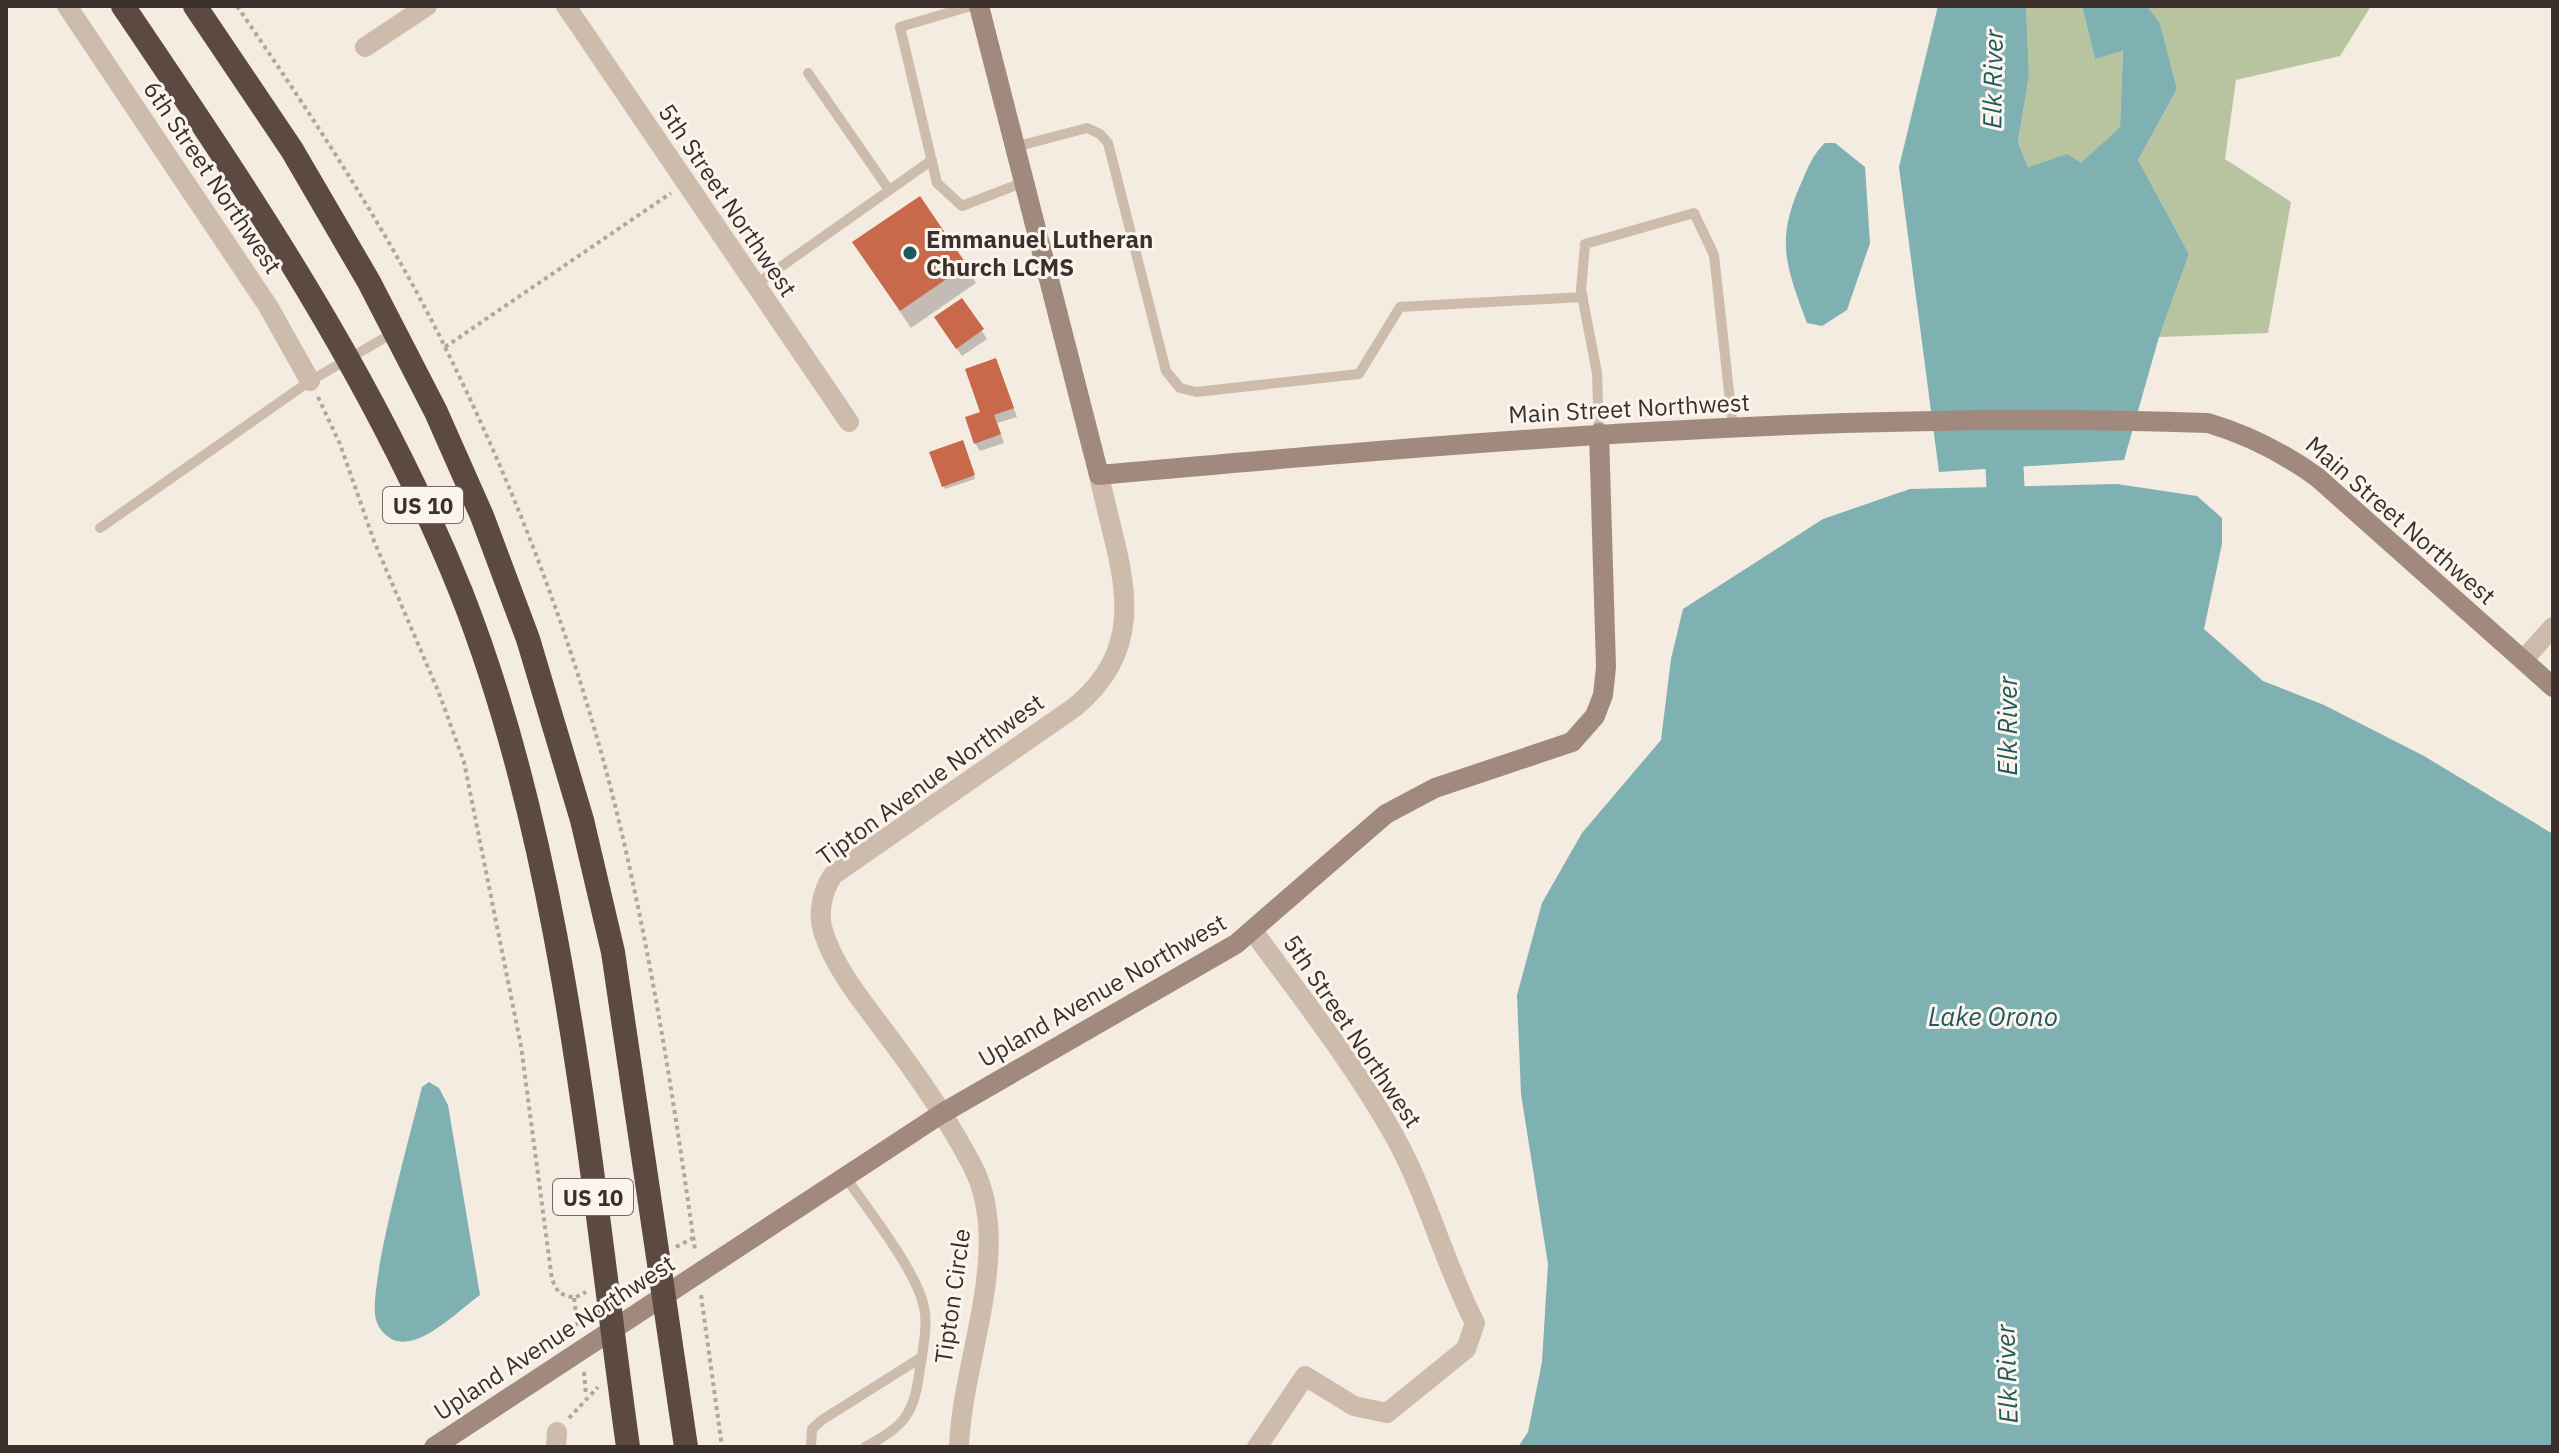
<svg xmlns="http://www.w3.org/2000/svg" width="2559" height="1453" font-family="'IBM Plex Sans',sans-serif">
<style>
.green{fill:#b8c4a0}
.water{fill:#7fb0b2}
.shadow{fill:#0003}
.lines{fill:none;stroke-linecap:round;stroke-linejoin:round}
.river{stroke:#7fb0b2;stroke-width:38}
.building{fill:#c8694b}
.path{stroke:#b9a596;stroke-width:4;stroke-dasharray:4 4;stroke-linecap:butt}
.lane{stroke:#cdbbac;stroke-width:10}
.street{stroke:#cdbbac;stroke-width:20}
.secondary{stroke:#a18a7d;stroke-width:20}
.highway{stroke:#5c4a42;stroke-width:24}
.poi-dot{fill:#1f5a5e;stroke:#fbf5ee;stroke-width:3}
.labels{text-anchor:middle;dominant-baseline:central;stroke-width:6;stroke-linejoin:round;paint-order:stroke}
.shield{fill:#fbf5ee;stroke:#756b66;stroke-width:2}
.shield-label{font-size:22px;font-weight:bold;fill:#3b302b}
.street-label{font-size:24px;fill:#3b302b;stroke:#fbf5ee}
.poi-label{font-size:24px;font-weight:bold;fill:#3b302b;stroke:#fbf5ee;text-anchor:start}
.water-label{font-size:26px;font-style:italic;fill:#1f5a5e;stroke:#fbf5ee}
</style>
<rect width="100%" height="100%" fill="#f4ebe1"/>
<!-- green -->
<g class="green">
<path d="M2026,6H2082L2095,59L2123,51L2120,127L2081,164L2067,155L2028,167L2018,142L2029,76Z"/>
<path d="M2147,6H2371L2340,56L2236,80L2225,159L2291,202L2268,333L2159,337L2189,254L2138,160L2177,89L2160,23Z"/>
</g>
<!-- water -->
<g class="water">
<path d="M1938,6H2026L2029,76L2018,142L2028,167L2067,154L2081,163L2120,127L2123,51L2095,59L2082,6H2147L2160,23L2177,89L2138,160L2189,254L2159,337L2124,460L1939,472L1899,167Z"/>
<path d="M1825,143H1835L1865,167L1870,243L1847,310L1822,326L1807,323C1785,264 1775,239 1803,179C1809,165 1814,153 1825,143Z"/>
<path d="M2117,484L2197,496L2222,518V544L2204,629L2263,681L2324,705L2424,756L2553,834V1447H1518L1528,1432L1542,1362L1548,1264L1521,1094L1517,995L1542,903L1582,833L1661,740L1671,659L1683,609L1823,519L1910,489Z"/>
<path d="M429,1082L439,1088L448,1105L480,1295C460,1309 424,1347 397,1341C388,1339 379,1330 376,1320C367,1288 412,1129 422,1087Z"/>
</g>
<!-- shadow -->
<g class="shadow">
<path d="M865,260L966,266L976,283L911,328Z"/>
<path d="M962,300L987,339L962,356L941,326Z"/>
<path d="M996,360L1017,417L997,423L1004,443L980,451L975,443Z"/>
<path d="M964,446L975,479L945,489L943,486Z"/>
</g>
<g class="lines">
<!-- river -->
<path class="river" d="M2002,416L2008,538"/>
</g>
<!-- building -->
<g class="building">
<path d="M920,196L967,265L900,311L852,242Z"/>
<path d="M962,298L984,329L956,349L934,317Z"/>
<path d="M996,358L1014,408L994,415L1001,434L974,444L965,417L980,412L965,369Z"/>
<path d="M963,440L975,475L942,487L929,452Z"/>
</g>
<g class="lines">
<!-- path -->
<g class="path">
<path d="M237,6C312,116 385,226 444,345C526,510 590,686 629,865C657,991 677,1122 695,1250"/>
<path d="M445,347L671,193"/>
<path d="M318,397L340,444L374,541L439,693L464,762L521,1046L552,1280L559,1293L574,1298L586,1292"/>
<path d="M676,1247L693,1238"/>
<path d="M701,1295L722,1447"/>
<path d="M574,1298L578,1327"/>
<path d="M584,1372L586,1395"/>
<path d="M569,1418L598,1387"/>
</g>
<!-- lane -->
<g class="lane">
<path d="M971,6L900,27L937,183L962,206L1024,182"/>
<path d="M808,73L889,190"/>
<path d="M1015,147L1087,128L1100,134L1108,143L1166,371L1180,388L1196,392L1359,374L1400,307L1583,297"/>
<path d="M755,285L932,160"/>
<path d="M1599,433L1597,373L1581,290L1585,244L1694,213L1714,255L1733,428"/>
<path d="M100,528L310,381L393,333"/>
<path d="M845,1176C867,1209 917,1271 924,1307C928,1325 923,1349 920,1368C914,1414 906,1425 865,1447"/>
<path d="M811,1447L812,1429L822,1420L922,1357"/>
</g>
<!-- street -->
<g class="street">
<path d="M67,6L268,306L310,381"/>
<path d="M566,6L849,422"/>
<path d="M365,47L427,6"/>
<path d="M2523,660L2553,627"/>
<path d="M1253,931C1301,997 1355,1065 1395,1137C1428,1197 1444,1263 1475,1323L1466,1349L1387,1413L1354,1406L1305,1376L1257,1447"/>
<path d="M556,1447L557,1432"/>
<path d="M959,1447C962,1358 1015,1247 972,1165C948,1119 916,1073 885,1032C863,1002 836,970 824,934C817,915 822,891 833,875L1075,707C1156,640 1117,563 1099,475"/>
</g>
<!-- secondary -->
<g class="secondary">
<path d="M979,6L1099,475C1467,442 1837,410 2208,423C2249,435 2282,452 2317,477L2553,687"/>
<path d="M434,1447L941,1114L1236,944L1386,814L1435,788L1572,742L1595,716L1603,695L1606,667L1599,433"/>
</g>
<!-- highway -->
<g class="highway">
<path d="M123,6C250,194 376,380 461,592C565,855 589,1167 628,1447"/>
<path d="M195,6L292,150L369,282L436,412L482,516L528,639L582,820L613,952L686,1447"/>
</g>
</g>
<!-- markers -->
<circle class="poi-dot" cx="910" cy="253" r="8"/>
<g class="labels">
<!-- shield labels -->
<g class="shield">
<rect x="383" y="487" width="80" height="36" rx="6"/>
<rect x="553" y="1179" width="80" height="36" rx="6"/>
</g>
<g class="shield-label">
<text x="423" y="505">US 10</text>
<text x="593" y="1197">US 10</text>
</g>
<!-- street labels -->
<g class="street-label">
<text transform="translate(213 177) rotate(56)">6th Street Northwest</text>
<text transform="translate(728 200) rotate(56)">5th Street Northwest</text>
<text transform="translate(1629 408) rotate(-3)">Main Street Northwest</text>
<text transform="translate(2401 520) rotate(41)">Main Street Northwest</text>
<text transform="translate(930 779) rotate(-36)">Tipton Avenue Northwest</text>
<text transform="translate(1102 990) rotate(-30)">Upland Avenue Northwest</text>
<text transform="translate(1353 1031) rotate(56)">5th Street Northwest</text>
<text transform="translate(952 1296) rotate(-82)">Tipton Circle</text>
<text transform="translate(554 1337) rotate(-33)">Upland Avenue Northwest</text>
</g>
<!-- poi labels -->
<g class="poi-label">
<text x="926" y="239">Emmanuel Lutheran<tspan x="926" dy="28">Church LCMS</tspan></text>
</g>
<!-- water labels -->
<g class="water-label">
<text transform="translate(1992 79) rotate(-89)">Elk River</text>
<text transform="translate(2007 726) rotate(-90)">Elk River</text>
<text x="1993" y="1016">Lake Orono</text>
<text transform="translate(2006 1374) rotate(-92)">Elk River</text>
</g>
</g>
<!-- border -->
<rect width="2559" height="1453" fill="none" stroke="#3b302b" stroke-width="16"/>
</svg>
